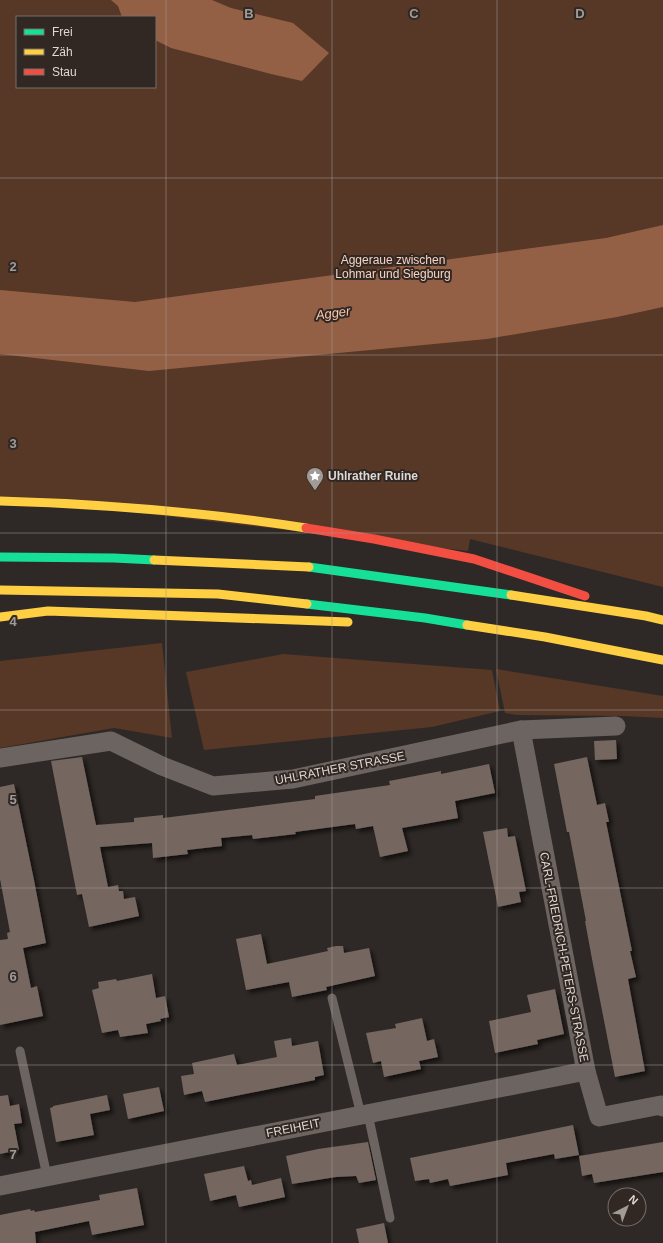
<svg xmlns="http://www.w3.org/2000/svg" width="663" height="1243" font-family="Arial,sans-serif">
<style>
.green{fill:#573726;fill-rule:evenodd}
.water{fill:#946045}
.building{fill:#74665f;filter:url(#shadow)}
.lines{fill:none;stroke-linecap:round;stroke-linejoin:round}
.lane{stroke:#6c6460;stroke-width:9}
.street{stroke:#6c6460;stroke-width:19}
.fast{stroke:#16e098;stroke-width:9}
.slow{stroke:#ffcf43;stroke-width:9}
.jam{stroke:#f24e42;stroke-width:9}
.grid{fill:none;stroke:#a19b98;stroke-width:1;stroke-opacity:0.55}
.labels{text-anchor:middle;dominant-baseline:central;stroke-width:4;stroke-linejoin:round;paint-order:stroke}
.park-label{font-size:12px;fill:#f5d2c1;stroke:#312823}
.poi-label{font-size:12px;font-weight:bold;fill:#dfd8d5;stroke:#312823;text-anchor:start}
.street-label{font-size:12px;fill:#dfd8d5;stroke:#312823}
.water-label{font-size:13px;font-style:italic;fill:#fbc8ae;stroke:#312823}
.grid-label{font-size:13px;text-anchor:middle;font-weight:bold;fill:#a19b98;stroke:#312823;stroke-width:4;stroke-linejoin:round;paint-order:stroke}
</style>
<defs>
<filter id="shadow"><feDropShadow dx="3.5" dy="3.5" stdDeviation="2" flood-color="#0009"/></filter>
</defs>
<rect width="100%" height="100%" fill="#2e2926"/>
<!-- green -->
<g class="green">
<path d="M0,0H663V587L470,539L468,551L0,497ZM17,17H155V87H17Z"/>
<path d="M162,643L172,738L114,728L0,748V661Z"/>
<path d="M283,654L492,670L500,711L432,727L204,750L186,672Z"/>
<path d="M496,669L663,696V718L623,716L517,715L505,713Z"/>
</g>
<!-- water -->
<g class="water">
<path d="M111,0H212L231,8L293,23L329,53L302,81L271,74L171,48L155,40V17H122L118,6Z"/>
<path d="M663,225V307L617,317L487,339L149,371L0,354V290L135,302L606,238Z"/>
</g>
<!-- building -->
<g class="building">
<path d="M616,740L617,759L595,760L594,741Z"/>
<path d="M82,757L96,825L134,822V818L163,815V818L315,799V796L390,785L389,781L441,771V774L489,764L495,793L455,801L458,818L402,828L408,851L380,857L373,826L356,829L355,824L295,832L296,834L253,839L252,835L221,838L222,846L187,850L188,854L153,858L152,843L100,847L108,887L118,885L119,891H123L124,899L135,897L139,916L89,927L82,894L77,895L51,761Z"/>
<path d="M587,757L597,805L605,803L609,822H606L632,951H630L636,977L628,979L645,1071L615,1077L592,959L585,921H586L569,832H567L554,764Z"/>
<path d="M14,784L34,880L46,943L23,948L31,988L37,986L43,1016L0,1025V940L8,939L7,933L10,932L0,879V787Z"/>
<path d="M507,828L508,837L515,836L526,891L519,892L521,902L498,907L483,832Z"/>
<path d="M261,934L267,964L328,951L327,948L336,946H343L344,953L369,948L375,976L326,987L327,990L292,997L289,982L246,990L236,939Z"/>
<path d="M152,974L156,998L165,996L169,1017L160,1019L161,1021L146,1024L148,1033L120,1037L118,1030L102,1033L92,990L99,988L98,982L116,979L117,981Z"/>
<path d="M555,989L564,1034L537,1040L538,1044L495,1053L489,1021L531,1012L527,995Z"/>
<path d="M422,1018L427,1041L434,1039L438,1057L419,1061L421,1069L384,1077L381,1061L373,1063L366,1033L396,1028L395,1024Z"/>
<path d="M291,1038L292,1046L318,1041L324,1075L315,1077V1080L205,1102L202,1091L184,1095L181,1076L194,1074L192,1063L234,1054L237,1065L277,1057L274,1041Z"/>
<path d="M159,1087L164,1111L128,1119L123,1094Z"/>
<path d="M8,1095L10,1106L19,1104L22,1123L14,1124L19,1150L0,1154V1096Z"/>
<path d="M107,1095L110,1110L90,1114L94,1135L56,1142L50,1108L53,1107V1106Z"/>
<path d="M573,1125L579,1155L555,1159L554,1154L506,1163L508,1175L450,1186L448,1179L430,1183L429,1179L415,1181L410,1158Z"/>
<path d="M368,1142L376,1180L359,1183L356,1176L336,1177L292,1184L286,1156L318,1149Z"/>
<path d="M663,1142V1172L594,1183L592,1174L582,1176L579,1156Z"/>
<path d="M244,1166L248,1181L251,1180L252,1185L281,1178L285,1197L239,1207L236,1195L210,1201L204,1174Z"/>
<path d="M137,1188L144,1225L92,1235L89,1221L35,1232L36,1243H0V1215L30,1209L31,1211L34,1210L35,1212L100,1200L99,1195Z"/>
<path d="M384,1223L388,1243H359L356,1229Z"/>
</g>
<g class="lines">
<!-- lane -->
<g class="lane">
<path d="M332,998L361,1115"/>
<path d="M20,1051L47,1176"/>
<path d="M368,1114L390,1218"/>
</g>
<!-- street -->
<g class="street">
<path d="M521,730L586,1071L599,1117L661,1105L663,1107"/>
<path d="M0,758L111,741L162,766L213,786L293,779L521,730L616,726"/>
<path d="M0,1186L586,1071"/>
</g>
<!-- fast -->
<g class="fast">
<path d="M0,557L114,558L154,560"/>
<path d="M309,567L511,595"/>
<path d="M307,604L425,618L467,625"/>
</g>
<!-- slow -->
<g class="slow">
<path d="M0,501C102,504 205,512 306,528"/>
<path d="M154,560L309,567"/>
<path d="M0,590L218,594L307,604"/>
<path d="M511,595L646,616L663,620"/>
<path d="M0,617L48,611L348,622"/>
<path d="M467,625L545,637L663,660"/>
</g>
<!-- jam -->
<path class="jam" d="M306,528L374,539L474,559L585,596"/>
</g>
<!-- grid -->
<path class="grid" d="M166,0V1243M332,0V1243M497,0V1243M0,178H663M0,355H663M0,533H663M0,710H663M0,888H663M0,1065H663"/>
<!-- icons -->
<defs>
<symbol id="sight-pin" viewBox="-11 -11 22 30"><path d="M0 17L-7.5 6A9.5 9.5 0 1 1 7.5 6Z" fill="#a19b98" stroke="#312823"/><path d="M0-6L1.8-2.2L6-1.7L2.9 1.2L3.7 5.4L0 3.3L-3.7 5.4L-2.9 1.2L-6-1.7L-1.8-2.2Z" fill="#fff"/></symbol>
</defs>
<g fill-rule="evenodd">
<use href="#sight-pin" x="305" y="466" width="20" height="27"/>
</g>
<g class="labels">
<!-- park labels -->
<g class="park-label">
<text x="393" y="260">Aggeraue zwischen<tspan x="393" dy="14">Lohmar und Siegburg</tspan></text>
</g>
<!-- poi labels -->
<g class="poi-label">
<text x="328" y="476">Uhlrather Ruine</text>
</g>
<!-- street labels -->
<g class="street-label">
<text transform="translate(340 768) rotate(-11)">UHLRATHER STRASSE</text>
<text transform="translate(564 957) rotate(79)">CARL-FRIEDRICH-PETERS-STRASSE</text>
<text transform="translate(293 1128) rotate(-11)">FREIHEIT</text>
</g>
<!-- water labels -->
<g class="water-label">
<text transform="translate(333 313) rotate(-8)">Agger</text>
</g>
</g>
<g class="grid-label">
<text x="249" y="18">B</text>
<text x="414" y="18">C</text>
<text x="580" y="18">D</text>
<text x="13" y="271">2</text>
<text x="13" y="448">3</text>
<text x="13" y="626">4</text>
<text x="13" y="804">5</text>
<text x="13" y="981">6</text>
<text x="13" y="1159">7</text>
</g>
<!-- legend -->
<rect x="16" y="16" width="140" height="72" fill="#312823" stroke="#776e6a"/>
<rect x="24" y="29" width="20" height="6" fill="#16e098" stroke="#776e6a"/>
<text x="52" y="36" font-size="12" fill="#dfd8d5">Frei</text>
<rect x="24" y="49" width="20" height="6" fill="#ffcf43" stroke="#776e6a"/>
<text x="52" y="56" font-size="12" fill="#dfd8d5">Zäh</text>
<rect x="24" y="69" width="20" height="6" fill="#f24e42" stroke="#776e6a"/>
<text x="52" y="76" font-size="12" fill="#dfd8d5">Stau</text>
<!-- north arrow -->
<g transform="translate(627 1207) rotate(42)"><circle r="19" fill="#312823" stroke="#776e6a"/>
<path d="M0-3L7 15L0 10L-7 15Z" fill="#a19b98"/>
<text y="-6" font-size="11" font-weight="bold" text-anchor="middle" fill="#dfd8d5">N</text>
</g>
</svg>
